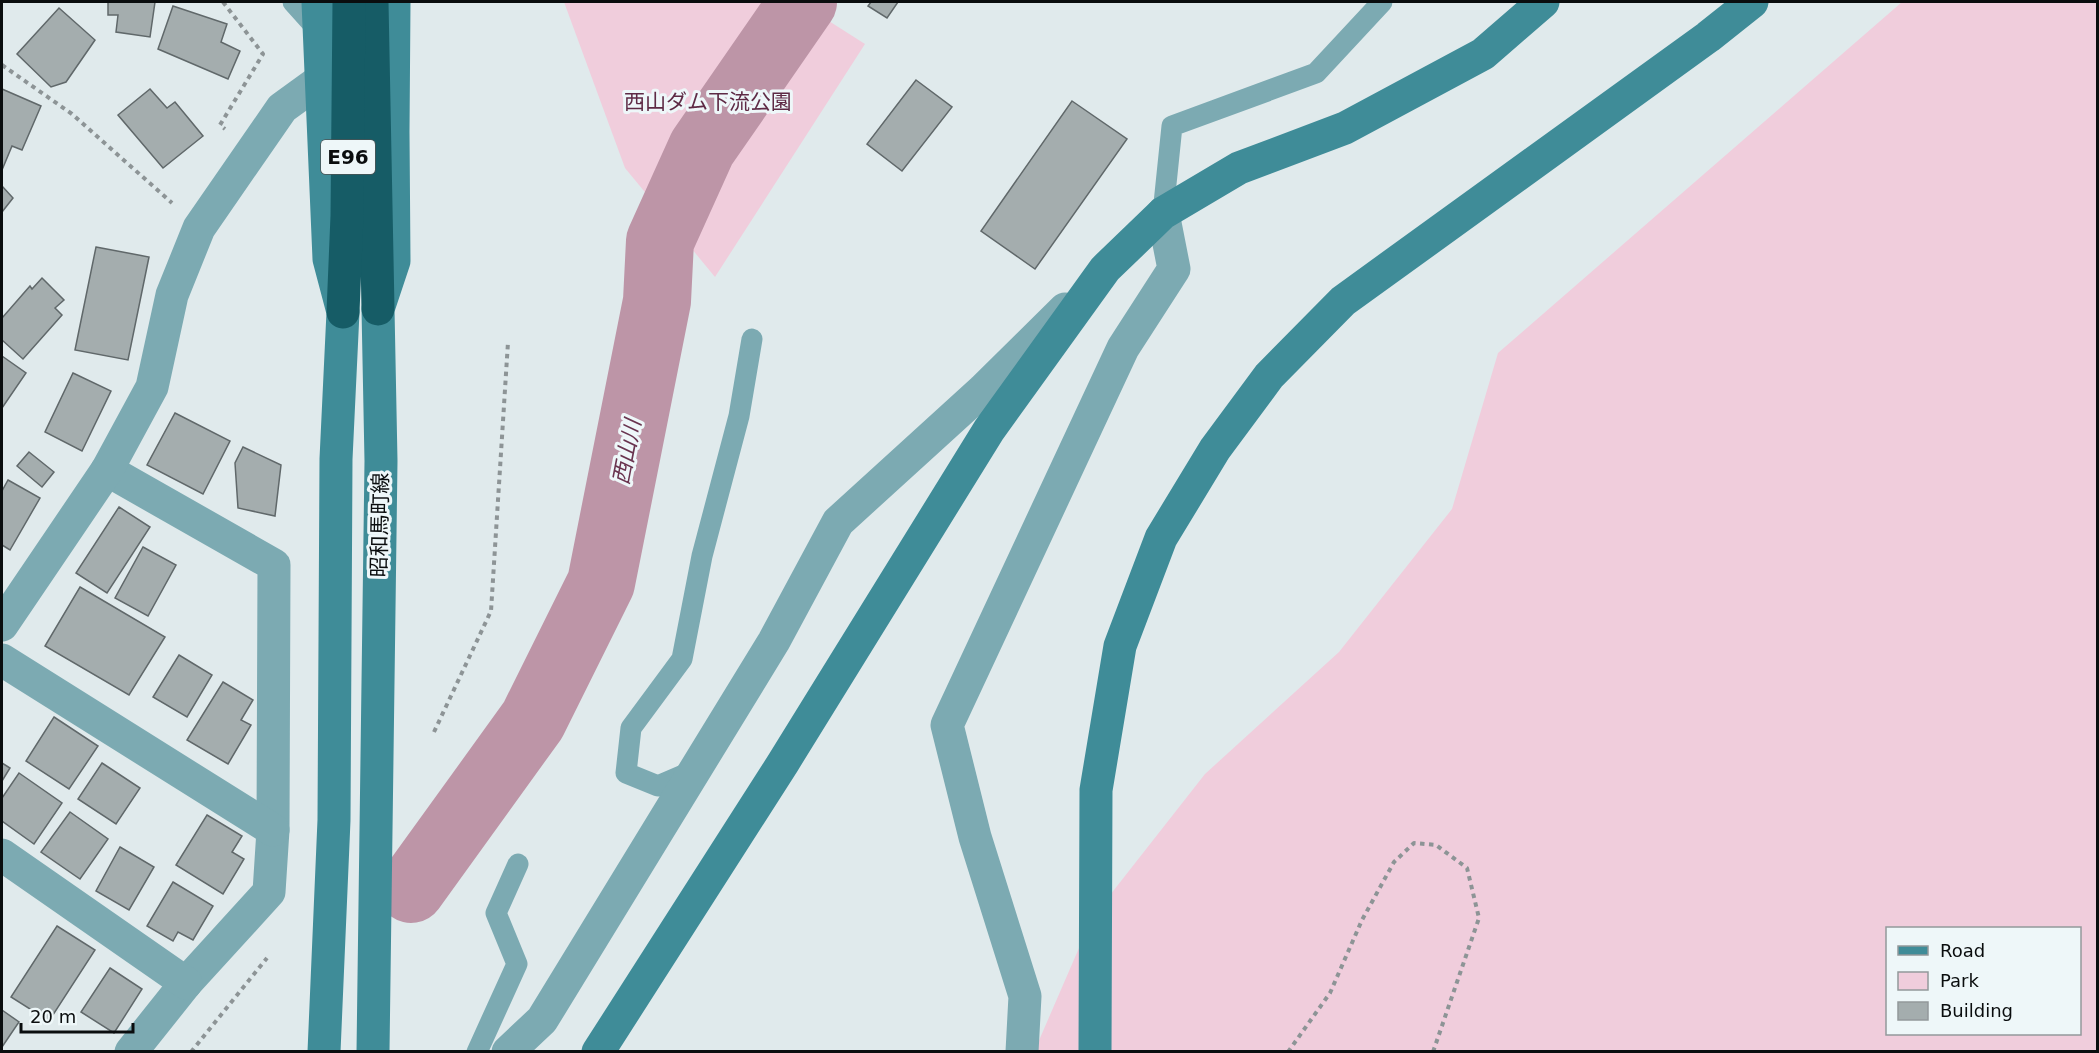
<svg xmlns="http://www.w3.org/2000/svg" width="2099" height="1053" font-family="'DejaVu Sans','Noto Sans JP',sans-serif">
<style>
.green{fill:#f0cddc;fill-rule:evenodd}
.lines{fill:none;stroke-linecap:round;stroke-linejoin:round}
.river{stroke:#bd95a7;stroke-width:68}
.building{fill:#a4adae;stroke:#60686a;stroke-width:1.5}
.path{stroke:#8d9496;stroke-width:4;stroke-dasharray:4.5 4.5;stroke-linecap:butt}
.lane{stroke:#7caab2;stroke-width:21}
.street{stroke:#7caab2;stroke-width:33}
.secondary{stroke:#3f8c98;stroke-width:33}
.highway{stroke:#165c66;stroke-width:33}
.labels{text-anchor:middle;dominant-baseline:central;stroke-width:6;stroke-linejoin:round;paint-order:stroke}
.shield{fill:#eef7f9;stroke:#4e5354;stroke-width:1.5}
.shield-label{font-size:20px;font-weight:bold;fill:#0a0d0e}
.park-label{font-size:21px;fill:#5e2a45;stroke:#eef7f9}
.street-label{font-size:21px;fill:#0a0d0e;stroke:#eef7f9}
.water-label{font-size:22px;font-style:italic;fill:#69344f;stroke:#eef7f9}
</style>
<rect width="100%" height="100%" fill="#e0eaec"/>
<!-- green -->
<g class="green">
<path d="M564,2H799L865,44L715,277L625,168Z"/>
<path d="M1902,2H2097V1051L1034,1052L1092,918L1205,774L1339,652L1452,509L1498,353ZM1888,928H2080V1034H1888Z"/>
</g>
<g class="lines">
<!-- river -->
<path class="river" d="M411,889L533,720L601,583L657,301L660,241L702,148L803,2"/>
</g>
<!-- building -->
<g class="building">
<path d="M108,2H155L150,37L116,32L118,15H108Z"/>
<path d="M871,2H898L887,18L868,6Z"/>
<path d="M173,6L227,24L221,42L240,51L228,79L158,49Z"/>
<path d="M59,8L95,40L66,82L51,87L17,54Z"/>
<path d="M916,80L952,107L902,171L867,144Z"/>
<path d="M2,89L41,106L22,150L12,146L2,170Z"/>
<path d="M150,89L167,108L175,102L203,136L163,168L118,115Z"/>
<path d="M1072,101L1127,139L1035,269L981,231Z"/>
<path d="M2,186L13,198L2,212Z"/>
<path d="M96,247L149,257L128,360L75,350Z"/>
<path d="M42,278L64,300L55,308L62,315L23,359L2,340V318L30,286L32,289Z"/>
<path d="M2,356L26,373L2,408Z"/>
<path d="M73,373L111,391L82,451L45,432Z"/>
<path d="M175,413L230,441L203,494L147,465Z"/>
<path d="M243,447L281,465L275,516L238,508L235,463Z"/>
<path d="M29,452L54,472L42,487L17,466Z"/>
<path d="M8,480L40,498L10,550L2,545V491Z"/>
<path d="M119,507L150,527L107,593L76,573Z"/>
<path d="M143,547L176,565L148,616L115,598Z"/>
<path d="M80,587L165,637L129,695L45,646Z"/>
<path d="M179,655L212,675L187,717L153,697Z"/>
<path d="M223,682L253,700L241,720L251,725L228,764L187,740Z"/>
<path d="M54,717L98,746L69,789L26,761Z"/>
<path d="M2,763L10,768L2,781Z"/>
<path d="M102,763L140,788L116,824L78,799Z"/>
<path d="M19,773L62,803L34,844L2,821V798Z"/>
<path d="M70,812L108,839L80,879L41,852Z"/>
<path d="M207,815L242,836L232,852L244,859L223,894L176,865Z"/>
<path d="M120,847L154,867L129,910L96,891Z"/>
<path d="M173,882L213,906L193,940L178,932L173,941L147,926Z"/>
<path d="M57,926L95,950L49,1021L11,997Z"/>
<path d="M110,968L142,989L114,1033L81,1012Z"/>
<path d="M2,1010L19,1022L2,1047Z"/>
</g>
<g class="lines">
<!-- path -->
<g class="path">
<path d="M223,2L263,54L220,125L225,129"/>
<path d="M2,65L72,114L172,203"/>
<path d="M434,732L491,611L508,342"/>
<path d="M191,1052L267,958"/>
<path d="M1288,1052L1330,993L1362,920L1394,862L1414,843L1436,845L1467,868L1479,918L1433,1052"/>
</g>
<!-- lane -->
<g class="lane">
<path d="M293,2L319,31"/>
<path d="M1163,213L1172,126L1316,73L1382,2"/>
<path d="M695,770L658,786L626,773L631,728L682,659L702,556L739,416L752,339"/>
<path d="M477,1052L517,964L496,913L518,864"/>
</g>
<!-- street -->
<g class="street">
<path d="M107,470L274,565L273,830L269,892L186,983L131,1052"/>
<path d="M2,625L107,470L152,387L172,295L199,228L282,108L322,79"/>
<path d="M2,660L273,830"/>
<path d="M2,855L186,983"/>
<path d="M508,1052L542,1020L774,641L838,522L983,390L1065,309"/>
<path d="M1022,1052L1025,996L975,837L947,725L1123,348L1174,269L1163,213"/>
</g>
<!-- secondary -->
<g class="secondary">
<path d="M318,2L329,259L343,312L336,459L334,820L324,1052"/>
<path d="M373,1052L381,461L378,309L394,261L393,132L394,2"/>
<path d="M598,1052L783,763L989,430L1105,269L1163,213L1239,168L1345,128L1483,54L1543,2"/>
<path d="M1095,1052L1096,790L1120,646L1161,538L1215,449L1269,376L1343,301L1708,37L1752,2"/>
</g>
<!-- highway -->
<g class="highway">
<path d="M372,2L378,309"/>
<path d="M343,312L347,216L349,2"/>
</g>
</g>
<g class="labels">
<!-- shield labels -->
<rect class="shield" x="321" y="140" width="54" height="34" rx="4.5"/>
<g class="shield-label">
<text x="348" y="157">E96</text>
</g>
<!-- park labels -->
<g class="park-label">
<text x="708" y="102">西山ダム下流公園</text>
</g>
<!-- street labels -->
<g class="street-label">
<text transform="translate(380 525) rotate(-89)">昭和馬町線</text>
</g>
<!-- water labels -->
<g class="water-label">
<text transform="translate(627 452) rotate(-79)">西山川</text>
</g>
</g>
<!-- border -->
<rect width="2099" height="1053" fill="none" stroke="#0a0d0e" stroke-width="6"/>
<!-- legend -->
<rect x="1886" y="927" width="195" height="108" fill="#eef7f9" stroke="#93999b" stroke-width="1.5"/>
<rect x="1898" y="946" width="30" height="9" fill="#3f8c98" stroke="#93999b" stroke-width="1.5"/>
<text x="1940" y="957" font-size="18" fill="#0a0d0e">Road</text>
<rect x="1898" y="972" width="30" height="18" fill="#f0cddc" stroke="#93999b" stroke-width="1.5"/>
<text x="1940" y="987" font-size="18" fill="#0a0d0e">Park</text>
<rect x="1898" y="1002" width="30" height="18" fill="#a4adae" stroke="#93999b" stroke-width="1.5"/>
<text x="1940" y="1017" font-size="18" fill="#0a0d0e">Building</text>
<!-- scale -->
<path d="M21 1023v9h112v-9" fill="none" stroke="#0a0d0e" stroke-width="3"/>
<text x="30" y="1023" font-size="18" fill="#0a0d0e" stroke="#eef7f9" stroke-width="4.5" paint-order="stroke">20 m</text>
</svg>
